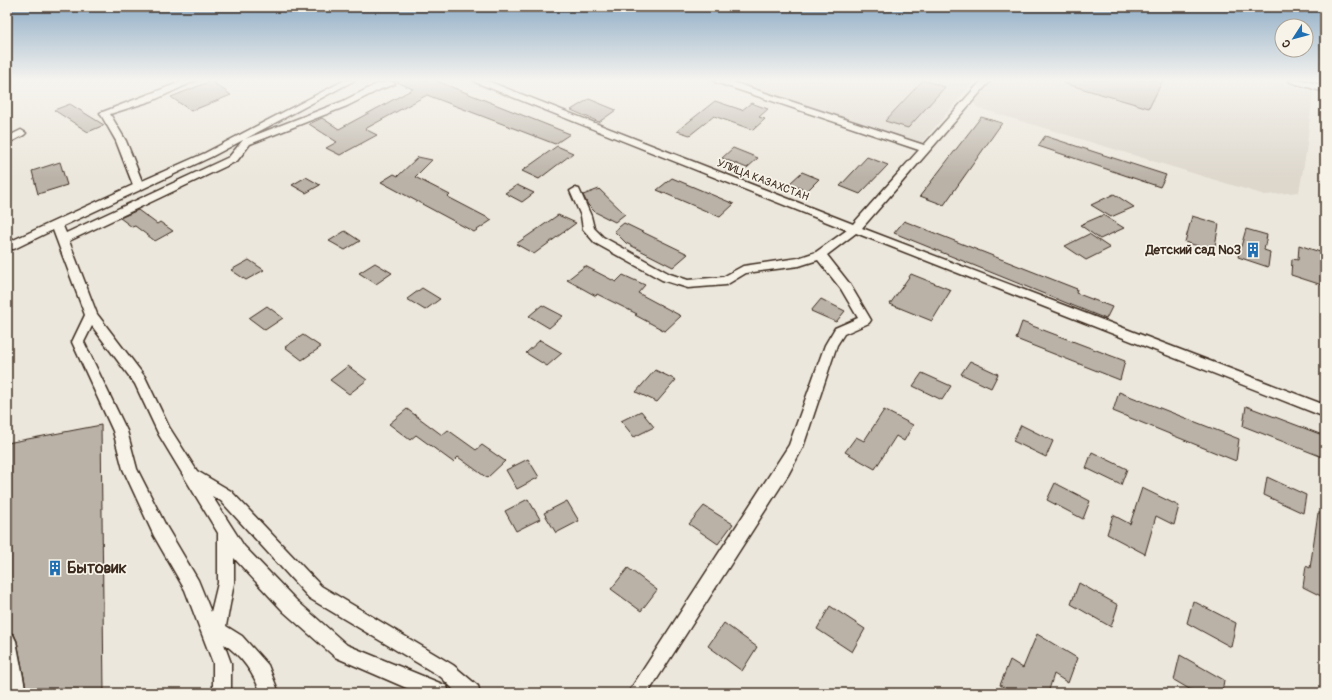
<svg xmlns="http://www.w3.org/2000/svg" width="1332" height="700" font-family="Pangolin,sans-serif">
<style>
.built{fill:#ddd7cc}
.building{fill:#bab2a7;stroke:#3b2a1e}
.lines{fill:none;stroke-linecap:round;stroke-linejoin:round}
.street-casing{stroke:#3b2a1e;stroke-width:3}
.street{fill:#f7f3e8;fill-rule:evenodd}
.labels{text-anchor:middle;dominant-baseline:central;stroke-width:3.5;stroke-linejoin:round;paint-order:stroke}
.far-street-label{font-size:11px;fill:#3b2a1e;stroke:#f7f3e8}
.poi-label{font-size:13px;font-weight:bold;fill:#3b2a1e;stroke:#f7f3e8;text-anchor:end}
.near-poi-label{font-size:16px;font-weight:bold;fill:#3b2a1e;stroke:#f7f3e8;text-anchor:start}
</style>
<rect width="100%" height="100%" fill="#ece7dc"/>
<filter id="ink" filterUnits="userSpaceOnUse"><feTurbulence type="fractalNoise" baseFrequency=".025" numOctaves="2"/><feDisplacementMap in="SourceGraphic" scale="8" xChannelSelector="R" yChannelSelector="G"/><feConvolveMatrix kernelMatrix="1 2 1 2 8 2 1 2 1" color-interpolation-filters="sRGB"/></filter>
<g filter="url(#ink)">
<!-- built -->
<g class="built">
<path d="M715,80H975L919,146Z"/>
<path d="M992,80H1265L1313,91L1306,153L1299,192L1265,195L978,108L972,101Z"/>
</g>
<!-- building -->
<g class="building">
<path d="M392,80H434L570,134L555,144L427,95L365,129L377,135L340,155L326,148L337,142L309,124L322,118L339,129L413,89Z"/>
<path d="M923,80L945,87L908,128L885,121Z"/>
<path d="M1063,80H1163L1149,108L1063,83Z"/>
<path d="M211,81L231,95L191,111L171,97Z"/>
<path d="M589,99L616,110L599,122L571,110Z"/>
<path d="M715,101L742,110L751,103L768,109L759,117L765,119L753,130L714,116L690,135L677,131Z"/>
<path d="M70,104L104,125L88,132L54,110Z"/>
<path d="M981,117L1002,123L944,205L920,196Z"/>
<path d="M1045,136L1166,175L1160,187L1038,146Z"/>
<path d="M557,146L573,153L539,179L522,171Z"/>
<path d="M733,148L758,158L747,168L722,158Z"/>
<path d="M418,157L432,160L415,177L450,195L448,197L492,220L474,232L381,182L394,174L398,176Z"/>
<path d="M867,157L888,165L860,194L840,186Z"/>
<path d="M60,162L67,185L38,194L32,171Z"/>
<path d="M802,172L819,179L807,191L789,184Z"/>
<path d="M306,177L320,185L306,193L292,185Z"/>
<path d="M672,178L734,204L720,217L657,190Z"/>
<path d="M517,185L534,193L522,202L505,193Z"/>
<path d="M599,189L625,214L615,222L595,212L588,205L583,195Z"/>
<path d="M1114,194L1134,207L1111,217L1091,205Z"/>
<path d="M138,210L157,224L160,222L173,231L155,241L135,226L132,227L120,218Z"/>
<path d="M558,215L576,223L534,254L516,244Z"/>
<path d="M1103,215L1124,228L1100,239L1080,225Z"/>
<path d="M1192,216L1219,224L1214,251L1185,242Z"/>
<path d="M904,221L1077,289L1076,293L1112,307L1106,319L894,233Z"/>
<path d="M624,223L688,254L673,267L626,243L614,231Z"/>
<path d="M1246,229L1267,235L1264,250L1270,252L1268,267L1238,257Z"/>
<path d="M345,231L360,241L345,250L329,241Z"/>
<path d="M1089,234L1110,248L1086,260L1065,246Z"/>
<path d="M1299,245L1323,253L1321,269L1325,270V286L1291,275L1292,259L1298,260Z"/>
<path d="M249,260L264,270L246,280L231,270Z"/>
<path d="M375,263L392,273L376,284L359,273Z"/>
<path d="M585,266L616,282L623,275L645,285L638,293L681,316L665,331L635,315L637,314L597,294L596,296L567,280Z"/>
<path d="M911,274L951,290L932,321L890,304Z"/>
<path d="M422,288L440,299L425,310L407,299Z"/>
<path d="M821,299L845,311L836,322L811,311Z"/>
<path d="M542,305L563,316L549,328L529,316Z"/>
<path d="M267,306L283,318L265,330L249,318Z"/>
<path d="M1022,322L1125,361L1120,380L1016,339Z"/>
<path d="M303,335L321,347L302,360L285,347Z"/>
<path d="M540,340L562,353L547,366L526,353Z"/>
<path d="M970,361L998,374L991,388L961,374Z"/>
<path d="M348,366L367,380L349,394L330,380Z"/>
<path d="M655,370L676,380L657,402L636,392Z"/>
<path d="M922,373L951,386L942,400L913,386Z"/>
<path d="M1119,392L1239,439L1236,461L1113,411Z"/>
<path d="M1246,406L1325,436V458L1243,426Z"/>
<path d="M407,409L442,435L448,430L476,450L482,445L505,461L487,478L458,457L453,462L416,435L410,440L389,424Z"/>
<path d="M884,410L913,425L904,441L896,436L875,469L845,452L856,437L864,441Z"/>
<path d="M641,411L654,427L634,437L621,421Z"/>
<path d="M101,425L104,693H27L17,641L14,634L7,631V443Z"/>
<path d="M1021,425L1053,441L1046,457L1013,441Z"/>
<path d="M1092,452L1127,469L1121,485L1086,468Z"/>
<path d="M528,459L539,477L517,489L506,470Z"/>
<path d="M1267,477L1306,495L1303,513L1264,495Z"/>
<path d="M1055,483L1090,501L1083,519L1047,500Z"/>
<path d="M1142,488L1179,506L1174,525L1156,516L1145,554L1107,534L1113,515L1130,524Z"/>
<path d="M528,499L540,519L516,531L505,511Z"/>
<path d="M567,501L579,521L556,533L544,513Z"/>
<path d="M704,506L733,524L718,544L689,524Z"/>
<path d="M1318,513H1325V598L1303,587L1306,566L1310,568Z"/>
<path d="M628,568L657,590L641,611L611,589Z"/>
<path d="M1079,583L1118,605L1111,627L1071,604Z"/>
<path d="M1193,601L1236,623L1231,647L1187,623Z"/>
<path d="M830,606L865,629L852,652L817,629Z"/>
<path d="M724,623L757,647L742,671L708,646Z"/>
<path d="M1037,634L1077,658L1068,683L1054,674L1048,693H1013L1000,685L1010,660L1023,668Z"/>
<path d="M1180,655L1224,680L1222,693H1196L1174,680Z"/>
</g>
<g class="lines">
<defs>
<g id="street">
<path d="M186,80H197L154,100L110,114L126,141L142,181L205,153L345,80H355L245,139L341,102L375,85L391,81L395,84L381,89L347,106L250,144L237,161L69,241L97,314L145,377L169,427L197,471L231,491L321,586L453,665L478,686L480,693H457L441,677L309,598L221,501L212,496L244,546L296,600L347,645L447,686L449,693H418L335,657L284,612L234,558V583L226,626L242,636L268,665L279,693H261C254,674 241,655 224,644L231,663V693H213V663L185,590L154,536L123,469L113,431L72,342L85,315L53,230L14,249H7V240L11,241L133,185L116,141L100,113ZM243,140L229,157L66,233L63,226L211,157ZM92,326L135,384L159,435L218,533V583L211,612L198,580L166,526L137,469L127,431L84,342Z"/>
<path d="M474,80H485L853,224L919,150L715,82L714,80H726L924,145L982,80H991L862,228L1325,405V417L856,233L827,255L849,283L871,320L869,323L844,334L837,345L803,447L788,475L648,693H628L789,445L825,345L835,328L858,318L841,289L818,260L799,266L746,273L726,285L688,288L662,280L595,243L583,229L581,216L570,191L575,188L579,189L591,216L594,228L603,237L670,274L688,280L723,277L743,266L798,258L816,252L847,230L475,82Z"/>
<path d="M1289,80H1302L1325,86V92L1290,82Z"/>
<path d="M21,130L26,133L24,135L7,144V137Z"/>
<path d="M7,632L13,635L16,641L26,693H8Z"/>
</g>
</defs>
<!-- street casing -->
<use href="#street" class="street-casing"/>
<!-- street -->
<use href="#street" class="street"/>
</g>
</g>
<!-- sky -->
<linearGradient id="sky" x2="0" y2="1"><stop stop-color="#8eacc6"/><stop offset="0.45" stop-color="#f6f4ef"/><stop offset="1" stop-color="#f6f4ef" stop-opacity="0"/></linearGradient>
<rect width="1332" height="178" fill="url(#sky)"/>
<!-- icons -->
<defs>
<symbol id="building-bare" viewBox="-9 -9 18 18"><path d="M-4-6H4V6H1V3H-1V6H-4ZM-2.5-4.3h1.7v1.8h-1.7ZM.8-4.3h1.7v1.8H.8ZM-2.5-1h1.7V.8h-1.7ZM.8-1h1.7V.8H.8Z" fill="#1f6fb2" stroke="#f7f3e8" stroke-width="2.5" paint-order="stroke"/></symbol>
</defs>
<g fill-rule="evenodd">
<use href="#building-bare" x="1242" y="239" width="22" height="22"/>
<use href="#building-bare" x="44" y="557" width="22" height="22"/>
</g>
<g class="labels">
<!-- far-street labels -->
<g class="far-street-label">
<text transform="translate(763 180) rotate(21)">УЛИЦА КАЗАХСТАН</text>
</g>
<!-- poi labels -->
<g class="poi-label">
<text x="1241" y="250">Детский сад №3</text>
</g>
<!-- near-poi labels -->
<g class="near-poi-label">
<text x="67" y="568">Бытовик</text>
</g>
</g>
<!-- margin -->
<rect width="1332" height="700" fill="none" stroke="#f7f3e8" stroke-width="24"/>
<rect x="12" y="12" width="1308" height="676" fill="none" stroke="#3b2a1e" stroke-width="1.5" filter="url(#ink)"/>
<!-- north arrow -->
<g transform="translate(1294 38) rotate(234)"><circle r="19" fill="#f7f3e8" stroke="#aca397"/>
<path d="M0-3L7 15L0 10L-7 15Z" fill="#1f6fb2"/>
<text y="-6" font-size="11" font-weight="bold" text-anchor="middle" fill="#3b2a1e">С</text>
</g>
</svg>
